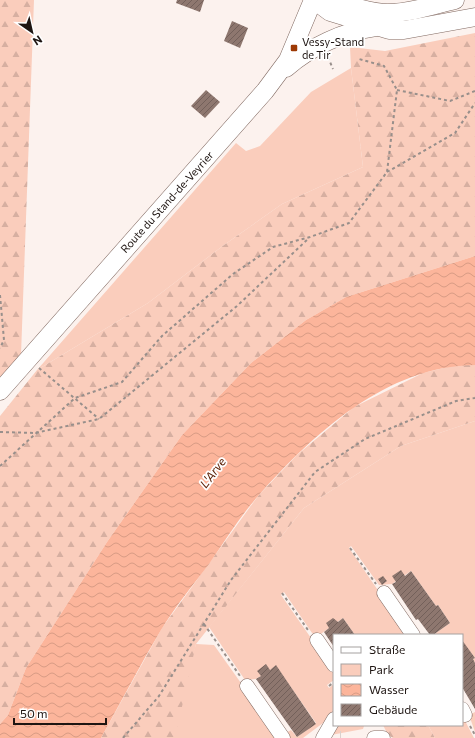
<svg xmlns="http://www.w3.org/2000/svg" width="475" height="738" viewBox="0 0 475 738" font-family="Commissioner,sans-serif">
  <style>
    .green { fill: #facdbc }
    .forest { fill: url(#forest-firs) }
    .water { fill: url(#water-waves) }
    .building { fill: url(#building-hatch) }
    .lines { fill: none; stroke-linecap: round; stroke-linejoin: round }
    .minor-tunnel { stroke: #dbd1cd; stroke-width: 14; stroke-dasharray: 14 7; stroke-linecap: butt }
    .minor-casing { stroke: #806961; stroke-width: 15 }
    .major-casing { stroke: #806961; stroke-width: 19 }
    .path { stroke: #988f8b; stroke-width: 2; stroke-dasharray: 3 3; stroke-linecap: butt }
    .minor { stroke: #fff; stroke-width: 14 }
    .major { stroke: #fff; stroke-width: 18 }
    .poi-dot { fill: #9d3905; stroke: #fff; stroke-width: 1.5 }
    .labels { text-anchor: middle; stroke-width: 3.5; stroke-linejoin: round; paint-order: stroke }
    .poi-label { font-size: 11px; fill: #1e1512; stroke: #fff; text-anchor: start }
    .street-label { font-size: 11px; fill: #1e1512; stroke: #fff }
    .water-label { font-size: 12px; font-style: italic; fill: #591d02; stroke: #fff }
  </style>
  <defs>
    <pattern id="forest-firs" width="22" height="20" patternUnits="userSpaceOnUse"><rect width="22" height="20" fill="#facdbc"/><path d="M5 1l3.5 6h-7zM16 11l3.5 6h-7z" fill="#d6afa1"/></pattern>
    <pattern id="water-waves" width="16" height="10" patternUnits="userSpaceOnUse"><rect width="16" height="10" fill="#fcb59b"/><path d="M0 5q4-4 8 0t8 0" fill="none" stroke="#d89b84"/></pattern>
    <pattern id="building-hatch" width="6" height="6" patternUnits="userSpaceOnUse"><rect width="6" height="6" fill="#8e776f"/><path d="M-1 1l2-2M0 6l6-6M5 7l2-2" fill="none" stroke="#73605a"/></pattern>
  </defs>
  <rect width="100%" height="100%" fill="#fcf2ee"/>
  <g class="green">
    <polygon points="351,68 363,167 282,204 224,245 148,303 37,370 236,143 246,151 260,146 311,92"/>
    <polygon points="475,421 475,663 473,659 475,658 462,641 462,635 433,635 450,623 438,605 436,606 411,571 392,584 379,585 351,546 349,548 386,602 405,635 355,635 343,618 318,636 312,633 284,592 281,595 334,671 334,680 327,685 329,688 334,684 334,712 327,720 303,738 287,738 284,734 291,730 297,737 316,723 276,666 256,679 245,680 209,627 304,508 401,446"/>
    <polygon points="196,644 214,645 280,738 168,738"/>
    <polygon points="475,712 475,732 469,715"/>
    <polygon points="462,715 474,738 435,738 428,725 462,725"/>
    <polygon points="334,725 363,725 364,726 363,729 331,735"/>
  </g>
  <g class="forest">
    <polygon points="0,0 34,0 21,355 0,377"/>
    <polygon points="475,33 475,256 346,297 306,320 251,363 182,435 107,542 26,668 8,715 0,724 0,416 37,370 148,303 224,245 282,204 363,167 351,68 350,47 385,51"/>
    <polygon points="456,365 475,365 475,421 401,446 304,508 196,644 175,738 101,738 162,628 258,496 297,455 354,407 423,373"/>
    <polygon points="383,725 428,725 435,738 393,738 388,735"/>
  </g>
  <path class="water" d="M475 256V365C387 366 314 433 259 495 240 516 225 541 209 564 193 585 175 607 161 630 140 665 121 702 101 738H0V724L8 715 26 668 107 542 182 435 251 363 306 320 346 297Z"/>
  <g class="building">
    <polygon points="177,0 204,0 200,12 176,3"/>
    <polygon points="232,21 248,28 240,48 224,41"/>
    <polygon points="206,90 220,102 205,118 191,106"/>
    <polygon points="401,570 405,576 411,571 436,606 438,605 450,623 433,635 430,635 418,619 416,620 392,584 396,582 392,576"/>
    <polygon points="383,576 387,581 382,585 378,579"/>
    <polygon points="333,618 338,622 343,618 355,635 334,635 334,647 324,632 329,628 326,623"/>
    <polygon points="462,640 475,658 473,659 475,663 475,709 462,687"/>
    <polygon points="266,664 270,670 276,665 316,724 297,737 256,679 261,676 257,671"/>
  </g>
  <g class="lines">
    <polyline class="minor-tunnel" points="340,738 341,738"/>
    <defs>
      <g id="minor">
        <polyline points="384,593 413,635"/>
        <polyline points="317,640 334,665"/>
        <polyline points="247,686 283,738"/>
        <polyline points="462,709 465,715"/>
        <polyline points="323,738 334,719"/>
        <polyline points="374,738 383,738"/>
      </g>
      <g id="major">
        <polyline points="314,0 330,12 389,30 404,30 475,17"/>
        <path d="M334 0C350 6 371 13 388 13 411 13 434 5 455 0"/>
        <path d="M286 68C310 47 344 31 376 27"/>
        <polyline points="0,391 265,91 288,60 313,0"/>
      </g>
    </defs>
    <use href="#minor" class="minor-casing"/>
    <use href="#major" class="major-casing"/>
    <g class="path">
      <polyline points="328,57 333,69"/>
      <polyline points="397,90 450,101 475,91"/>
      <polyline points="387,172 455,133 475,103"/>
      <polyline points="0,295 4,340 0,348"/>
      <polyline points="39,368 99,419"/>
      <polyline points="0,432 35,433 99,419 237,306 309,238"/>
      <polyline points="0,466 75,398 122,382 162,336 233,274 273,247 310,237 349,223 387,172 397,90 384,66 359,59"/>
      <polyline points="350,548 376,584"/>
      <polyline points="282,593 308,630"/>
      <polyline points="204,624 240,676"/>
      <polyline points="329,686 334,682"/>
      <polyline points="470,726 475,735"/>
      <polyline points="123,738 159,696 231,580 315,472 365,439 456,401 475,398"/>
    </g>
    <use href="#minor" class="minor"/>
    <use href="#major" class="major"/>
  </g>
  <rect class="poi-dot" x="290" y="44" width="8" height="8" rx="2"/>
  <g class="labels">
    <g class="poi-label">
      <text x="302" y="46">Vessy-Stand<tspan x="302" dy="13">de Tir</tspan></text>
    </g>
    <g class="street-label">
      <text transform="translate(167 202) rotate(-48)" y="4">Route du Stand-de-Veyrier</text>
    </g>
    <g class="water-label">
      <text transform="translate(213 473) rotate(-53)" y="4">L'Arve</text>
    </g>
  </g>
  <rect x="333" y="634" width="130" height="92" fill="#ffffff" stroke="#a5a1a0"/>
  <rect x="341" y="647" width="20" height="6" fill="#ffffff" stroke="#a5a1a0"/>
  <text x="369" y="654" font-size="12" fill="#1e1512">Straße</text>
  <rect x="341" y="664" width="20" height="12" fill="#facdbc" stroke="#a5a1a0"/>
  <text x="369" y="674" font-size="12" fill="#1e1512">Park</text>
  <rect x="341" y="684" width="20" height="12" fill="url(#water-waves)" stroke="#a5a1a0"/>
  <text x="369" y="694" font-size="12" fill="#1e1512">Wasser</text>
  <rect x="341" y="704" width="20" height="12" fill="url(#building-hatch)" stroke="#a5a1a0"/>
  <text x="369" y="714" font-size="12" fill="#1e1512">Gebäude</text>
  <g transform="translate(32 32) rotate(146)" stroke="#ffffff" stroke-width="3" paint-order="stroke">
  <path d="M0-3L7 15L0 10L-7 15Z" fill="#1e1512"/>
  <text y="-6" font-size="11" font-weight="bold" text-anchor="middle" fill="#1e1512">N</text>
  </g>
  <path d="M14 718v6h92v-6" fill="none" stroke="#1e1512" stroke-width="2"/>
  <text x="20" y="718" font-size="12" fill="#1e1512" stroke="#ffffff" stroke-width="3" paint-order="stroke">50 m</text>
</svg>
